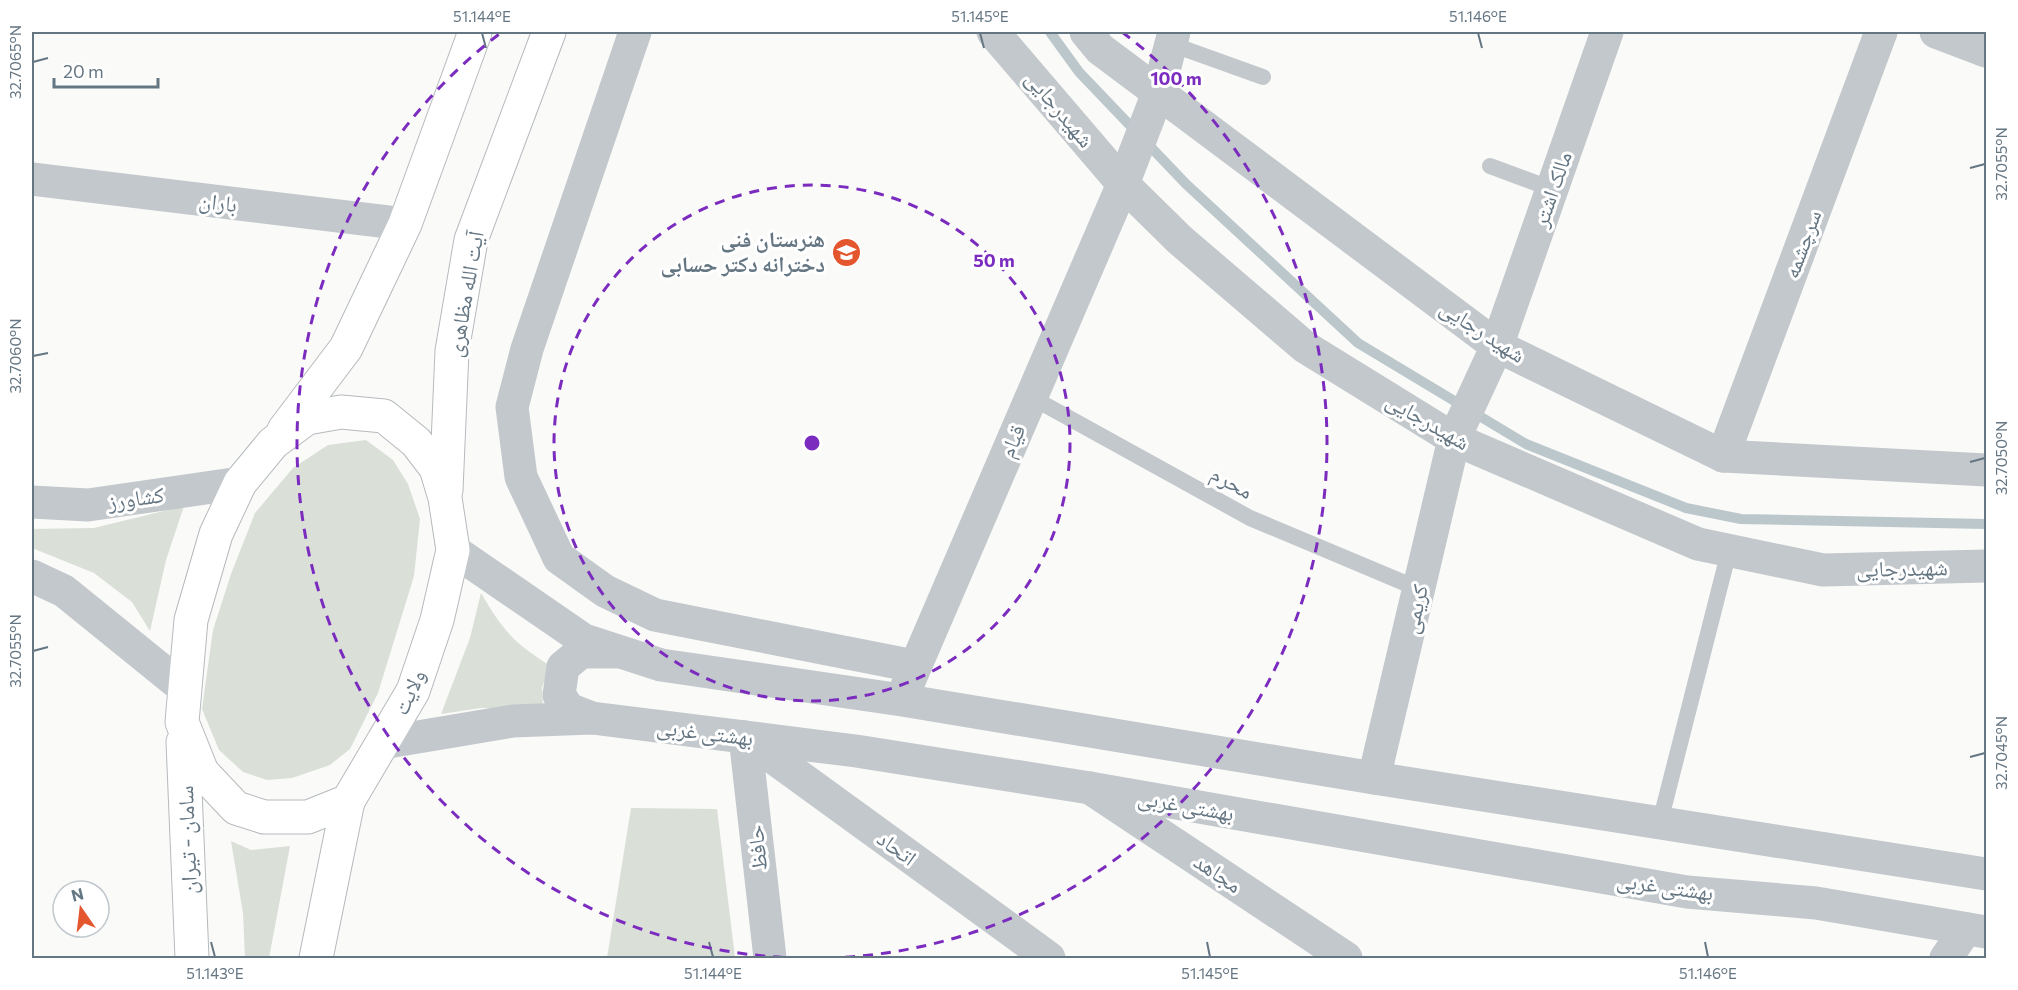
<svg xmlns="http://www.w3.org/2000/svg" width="2018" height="990" viewBox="0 0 2018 990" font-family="Commissioner,'Noto Naskh Arabic',sans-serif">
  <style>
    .green { fill: #dadfd7 }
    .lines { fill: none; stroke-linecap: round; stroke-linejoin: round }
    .stream { stroke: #bbc7cb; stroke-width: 10 }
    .primary-casing { stroke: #b5babe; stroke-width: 35 }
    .service { stroke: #c3c8cc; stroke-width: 16 }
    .minor { stroke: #c3c8cc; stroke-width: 33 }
    .tertiary { stroke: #c3c8cc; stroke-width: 33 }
    .primary { stroke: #fff; stroke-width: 33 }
    .ticks { fill: none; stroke: #657683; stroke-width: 2 }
    .ring { fill: none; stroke: #7b2cbf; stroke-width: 3; stroke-dasharray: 10 8 }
    .labels { text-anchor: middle; stroke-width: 6; stroke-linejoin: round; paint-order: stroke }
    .street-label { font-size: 22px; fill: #657683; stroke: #fff }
    .poi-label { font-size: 22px; font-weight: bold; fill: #657683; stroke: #fff; text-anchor: end }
    .centre { fill: #7b2cbf; stroke: #fff; stroke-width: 3 }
    .ring-label { font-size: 18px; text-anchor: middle; font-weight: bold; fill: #7b2cbf; stroke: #fff; stroke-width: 6; stroke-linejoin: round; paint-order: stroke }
    .neatline { fill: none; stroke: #657683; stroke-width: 2 }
    .ticks-label { font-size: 15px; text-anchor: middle; fill: #657683 }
  </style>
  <rect width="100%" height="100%" fill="#fafaf8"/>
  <g class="green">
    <polygon points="366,440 393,460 408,484 420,519 414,576 378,693 350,749 330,765 292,778 267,780 243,772 219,750 202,709 213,630 231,574 255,513 293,468 328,445"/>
    <polygon points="184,506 166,560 150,631 132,602 94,573 32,548 32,529 94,528"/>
    <path d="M481 593C502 629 514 644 551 666L542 687 543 708H481L441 714 470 638Z"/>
    <polygon points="631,808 717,809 735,958 607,958"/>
    <polygon points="231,841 251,850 290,846 269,958 245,958 243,913"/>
  </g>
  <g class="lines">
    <polyline class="stream" points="1050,32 1079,72 1186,184 1358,343 1526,444 1686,508 1741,519 1986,524"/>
    <defs>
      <g id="primary">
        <polygon points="341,412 384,416 416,442 436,468 445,498 453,550 437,620 413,691 348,801 308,817 264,817 236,808 202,772 182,722 191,620 216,534 240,483 273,443 307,418"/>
        <polyline points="284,430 346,348 405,224 475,32"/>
        <polyline points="446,490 452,351 471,240 549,32"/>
        <polyline points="183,742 192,958"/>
        <polyline points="316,958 348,801"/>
      </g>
    </defs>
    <use href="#primary" class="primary-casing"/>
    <g class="service">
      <polyline points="1171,44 1263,77"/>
      <polyline points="1490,166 1552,189"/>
      <polyline points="1031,397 1250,518 1419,589"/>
      <polyline points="1660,822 1729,551"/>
    </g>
    <g class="minor">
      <polyline points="635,32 527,349 512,407 521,477 559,558 605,591 655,615 914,666"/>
      <polyline points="1936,32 1986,51"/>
      <polyline points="1158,93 1174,32"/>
      <polyline points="32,179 405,224"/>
      <polyline points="1497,346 1607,32"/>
      <polyline points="1723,456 1881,32"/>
      <polyline points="907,686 1123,184"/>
      <polyline points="745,737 1049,958"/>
      <polyline points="745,737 770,958"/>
      <polyline points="1374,778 1454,439"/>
      <polyline points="1090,788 1346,958"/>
      <polyline points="1946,958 1966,929"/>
    </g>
    <g class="tertiary">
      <polyline points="993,32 1123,184 1180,240 1305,347 1454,439 1698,544 1823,570 1986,566"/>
      <polyline points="1086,32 1100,49 1497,346 1723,456 1986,470"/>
      <polyline points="1123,184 1158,93"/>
      <polyline points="1454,439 1497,346"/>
      <polyline points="32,502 88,505 240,483"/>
      <polyline points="453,550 584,640 661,665 902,700 1374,778 1986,874"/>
      <polyline points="32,576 64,591 185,689"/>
      <polyline points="592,718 569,709 559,695 563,667 581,652 615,652"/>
      <polyline points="382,743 513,721 592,718 856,751 1090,788 1687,892 1816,903 1986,932"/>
    </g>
    <use href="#primary" class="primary"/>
  </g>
  <path class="ticks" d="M482 33 486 48M980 33 984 48M1478 33 1482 48M33 62 48 58M1970 168 1985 164M33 356 48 353M1970 462 1985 458M33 651 48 647M1970 757 1985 753M211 942 215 957M709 942 713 957M1207 942 1210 957M1705 942 1708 957"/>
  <g class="ring">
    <circle cx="812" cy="443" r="258"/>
    <path d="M1122 32A515 515 0 1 1 502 32"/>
  </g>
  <defs>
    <symbol id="school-disc" viewBox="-11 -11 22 22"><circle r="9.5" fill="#e4572e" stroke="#fff"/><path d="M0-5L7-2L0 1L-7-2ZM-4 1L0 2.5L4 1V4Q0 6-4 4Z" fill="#fff"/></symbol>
  </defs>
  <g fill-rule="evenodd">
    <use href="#school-disc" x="830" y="236" width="33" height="33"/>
  </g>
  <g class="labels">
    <g class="street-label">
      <text transform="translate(1060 109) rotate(50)" y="8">شهیدرجایی</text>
      <text transform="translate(1552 189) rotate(-71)" y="8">مالک اشتر</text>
      <text transform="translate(218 202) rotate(7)" y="8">باران</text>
      <text transform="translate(1802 244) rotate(-70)" y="8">سرچشمه</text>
      <text transform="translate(465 294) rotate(-80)" y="8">آیت الله مظاهری</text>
      <text transform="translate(1483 331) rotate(33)" y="8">شهید رجایی</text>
      <text transform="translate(1428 421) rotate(30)" y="8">شهیدرجایی</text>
      <text transform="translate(1012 441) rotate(-67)" y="8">قیام</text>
      <text transform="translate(1232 482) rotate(29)" y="8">محرم</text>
      <text transform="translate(136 498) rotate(-8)" y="8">کشاورز</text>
      <text transform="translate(1902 568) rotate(-1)" y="8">شهیدرجایی</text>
      <text transform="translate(1415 609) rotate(-77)" y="8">کریمی</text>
      <text transform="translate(409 692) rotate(-65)" y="8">ولایت</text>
      <text transform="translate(705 732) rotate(7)" y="8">بهشتی غربی</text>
      <text transform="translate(1186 805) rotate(10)" y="8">بهشتی غربی</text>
      <text transform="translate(187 840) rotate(-92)" y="8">سامان - تیران</text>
      <text transform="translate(757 848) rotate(-96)" y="8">حافظ</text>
      <text transform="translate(897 848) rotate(36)" y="8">اتحاد</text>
      <text transform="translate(1218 873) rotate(34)" y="8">مجاهد</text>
      <text transform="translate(1665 886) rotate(8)" y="8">بهشتی غربی</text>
    </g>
    <g class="poi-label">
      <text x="825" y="247">هنرستان فنی<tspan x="825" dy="25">دخترانه دکتر حسابی</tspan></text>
    </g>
  </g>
  <circle cx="812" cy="443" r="9" class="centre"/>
  <g class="ring-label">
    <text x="1176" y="85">100 m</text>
    <text x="994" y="267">50 m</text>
  </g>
  <rect width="2018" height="990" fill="none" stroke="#ffffff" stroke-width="66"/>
  <g transform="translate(81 909) rotate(346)"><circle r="28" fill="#ffffff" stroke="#c1c8cd" stroke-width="1.5"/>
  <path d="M0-4.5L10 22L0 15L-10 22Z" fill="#e4572e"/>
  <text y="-9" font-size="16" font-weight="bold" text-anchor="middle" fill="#657683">N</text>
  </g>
  <path d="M54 78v9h104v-9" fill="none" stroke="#657683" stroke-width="3"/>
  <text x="63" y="78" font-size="18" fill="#657683" stroke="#ffffff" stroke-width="4.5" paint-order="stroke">20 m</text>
  <rect x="33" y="33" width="1952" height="924" class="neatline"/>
  <g class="ticks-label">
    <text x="482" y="22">51.144°E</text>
    <text x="980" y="22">51.145°E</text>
    <text x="1478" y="22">51.146°E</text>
    <text transform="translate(16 62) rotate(-90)" y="5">32.7065°N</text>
    <text transform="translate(2002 164) rotate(-90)" y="5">32.7055°N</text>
    <text transform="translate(16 356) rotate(-90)" y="5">32.7060°N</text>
    <text transform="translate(2002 458) rotate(-90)" y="5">32.7050°N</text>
    <text transform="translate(16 651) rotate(-90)" y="5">32.7055°N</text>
    <text transform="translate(2002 753) rotate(-90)" y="5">32.7045°N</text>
    <text x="215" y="979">51.143°E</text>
    <text x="713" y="979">51.144°E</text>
    <text x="1210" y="979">51.145°E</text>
    <text x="1708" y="979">51.146°E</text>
  </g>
</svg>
